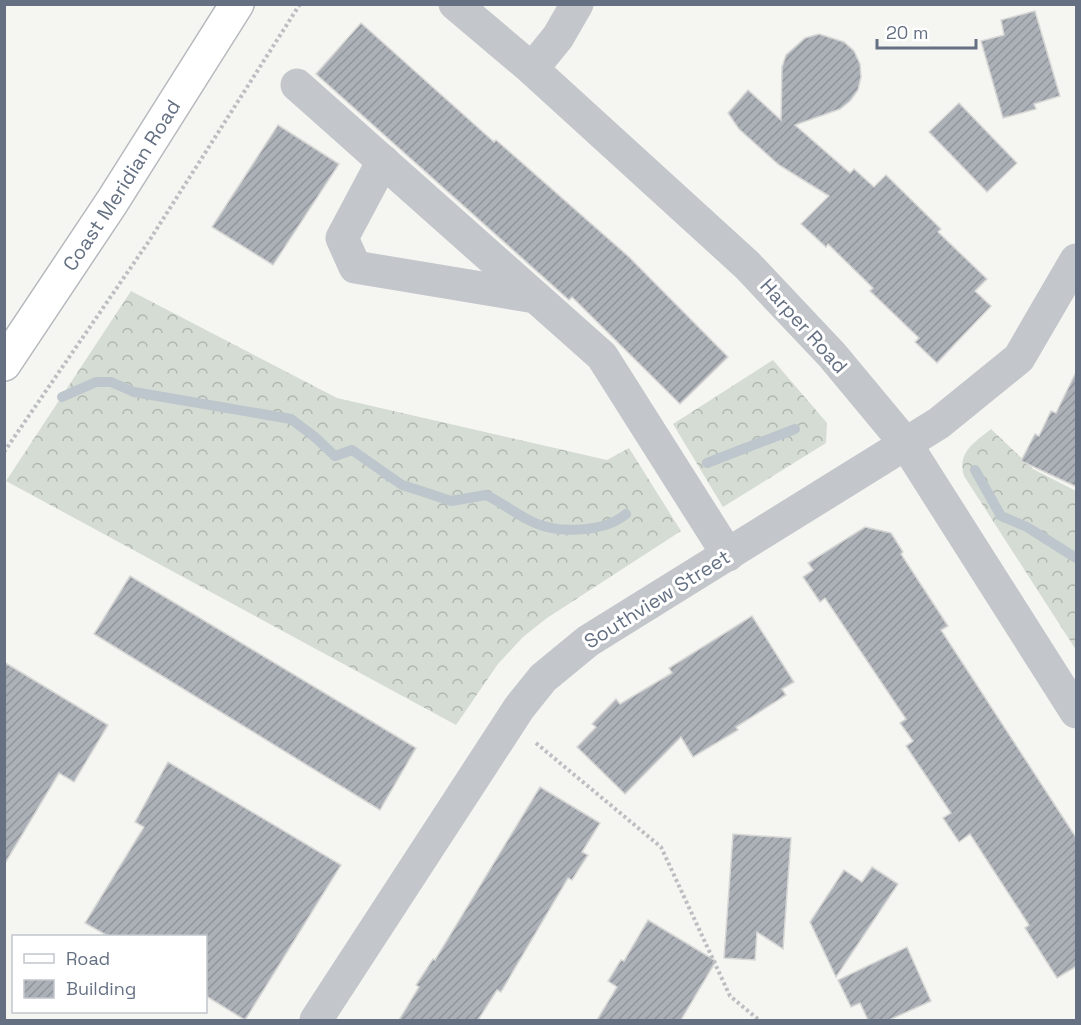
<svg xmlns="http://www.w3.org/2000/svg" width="1081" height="1025" viewBox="0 0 1081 1025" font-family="'Space Grotesk',sans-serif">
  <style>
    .forest { fill: url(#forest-crowns) }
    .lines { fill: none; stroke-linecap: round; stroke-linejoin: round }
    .stream { stroke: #bcc6cc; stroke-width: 10 }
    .building { fill: url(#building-hatch); stroke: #d7d7d5; stroke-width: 1.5 }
    .major-casing { stroke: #b6b9be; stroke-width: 36 }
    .path { stroke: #bdbec1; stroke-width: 4; stroke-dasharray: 3 3; stroke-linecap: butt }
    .minor { stroke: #c3c6ca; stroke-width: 33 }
    .major { stroke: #fff; stroke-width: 33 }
    .labels { text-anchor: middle; stroke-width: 6; stroke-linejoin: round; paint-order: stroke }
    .street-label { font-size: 20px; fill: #657183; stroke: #fff }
  </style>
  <defs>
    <pattern id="forest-crowns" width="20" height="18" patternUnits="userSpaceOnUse" patternTransform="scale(1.5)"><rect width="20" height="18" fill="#d5dcd3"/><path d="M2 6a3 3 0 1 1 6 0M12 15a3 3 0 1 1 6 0" fill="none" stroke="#b0b7b1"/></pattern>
    <pattern id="building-hatch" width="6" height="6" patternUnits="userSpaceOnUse" patternTransform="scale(1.5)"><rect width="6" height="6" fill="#acb1b8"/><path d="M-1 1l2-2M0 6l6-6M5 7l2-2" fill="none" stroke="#90949b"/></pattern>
  </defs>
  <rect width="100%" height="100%" fill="#f5f6f2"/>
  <g class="forest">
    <polygon points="131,291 337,398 607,460 629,448 681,531 547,618 523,637 498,664 456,725 6,481"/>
    <polygon points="773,360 827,423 826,443 723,507 673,424"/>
    <path d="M991 429 1033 469 1076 491V650L964 476C957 452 974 443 991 429Z"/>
  </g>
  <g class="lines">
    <g class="stream">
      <path d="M62 397 96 382H111L134 392 291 419 315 437 335 456 352 450 402 485 421 491 451 501 486 495C503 503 518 516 535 523 560 534 605 532 626 514"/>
      <polyline points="707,463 795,429"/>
      <polyline points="975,470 1001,516 1027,527 1076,558"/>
    </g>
  </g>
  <g class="building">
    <polygon points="1035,11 1060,96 1034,104 1036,109 1003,118 981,41 1004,35 1001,20"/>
    <polygon points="361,23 494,142 496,140 629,257 728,357 680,404 572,297 569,300 316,74"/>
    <polygon points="819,34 844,42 854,51 860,64 861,77 858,90 850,101 840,109 795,125 850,173 854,169 874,187 886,175 941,229 938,232 987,279 975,291 991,306 937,363 915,342 919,338 870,291 873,288 828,244 826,247 801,224 829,196 779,165 739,129 728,113 748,90 781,120 782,67 786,55 805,38"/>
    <polygon points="959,103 1017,163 987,192 929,132"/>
    <polygon points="278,125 339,164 273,265 212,227"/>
    <polygon points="1077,370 1077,487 1021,461 1035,434 1039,436 1051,411 1056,413"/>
    <polygon points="865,527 891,533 903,552 901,554 948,626 941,630 1077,839 1077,966 1057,978 1025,928 1029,925 970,834 959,842 943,818 951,813 906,746 913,741 900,723 906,719 825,598 820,602 803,577 813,570 808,563"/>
    <polygon points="130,576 416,748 380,810 94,634"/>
    <polygon points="752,616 794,682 782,689 786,695 736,727 738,730 693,757 681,737 625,794 577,747 596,727 592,724 616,699 620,704 672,673 669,668"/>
    <polygon points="4,662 108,725 74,782 59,773 4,865"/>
    <polygon points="168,762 341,865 245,1020 206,996 206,936 108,936 85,923 144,827 135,822"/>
    <polygon points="540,787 600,823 582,852 588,855 572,880 568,878 501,992 497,990 478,1020 399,1020 419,987 416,985 433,959 435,960"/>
    <polygon points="733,834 791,838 783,949 757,932 755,960 724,958"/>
    <polygon points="872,867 898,884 836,977 810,922 844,870 862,882"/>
    <polygon points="648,920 716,961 681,1020 597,1020 617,987 608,981 621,960 624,961"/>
    <polygon points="907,947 931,1001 889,1020 868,1020 860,1003 851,1007 838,980"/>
  </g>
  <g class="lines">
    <defs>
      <g id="major">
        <path id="s1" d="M4 364 112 202 237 4"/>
      </g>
    </defs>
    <use href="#major" class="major-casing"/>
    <g class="path">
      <polyline points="4,452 149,241 300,4"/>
      <polyline points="536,743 661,847 730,996 759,1020"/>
    </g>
    <g class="minor">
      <polyline points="455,4 532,69 747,265 832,355 906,444 1076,712"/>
      <polyline points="532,69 558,37 577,4"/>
      <polyline points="297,85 602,356 728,555"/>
      <polyline points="383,161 342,238 355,267 535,297"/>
      <polyline points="316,1020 519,708 543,678 588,641 939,423 1019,358 1076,260"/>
    </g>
    <use href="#major" class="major"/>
  </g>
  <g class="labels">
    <g class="street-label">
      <text dy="7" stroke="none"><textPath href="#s1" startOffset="214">Coast Meridian Road</textPath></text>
      <text transform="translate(804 326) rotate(48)" y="7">Harper Road</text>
      <text transform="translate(657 599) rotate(-32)" y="7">Southview Street</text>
    </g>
  </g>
  <rect width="1081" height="1025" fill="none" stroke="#657183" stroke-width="12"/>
  <rect x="12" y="935" width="195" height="78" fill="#ffffff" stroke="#c1c6cd" stroke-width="1.5"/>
  <rect x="24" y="954" width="30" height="9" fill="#ffffff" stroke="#c1c6cd" stroke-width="1.5"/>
  <text x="66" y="965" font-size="18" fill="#657183">Road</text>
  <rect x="24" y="980" width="30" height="18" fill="url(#building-hatch)" stroke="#c1c6cd" stroke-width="1.5"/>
  <text x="66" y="995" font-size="18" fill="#657183">Building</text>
  <path d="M877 39v9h99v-9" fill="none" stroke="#657183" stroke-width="3"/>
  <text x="886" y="39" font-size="18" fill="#657183" stroke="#ffffff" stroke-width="4.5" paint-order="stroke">20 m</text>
</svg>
